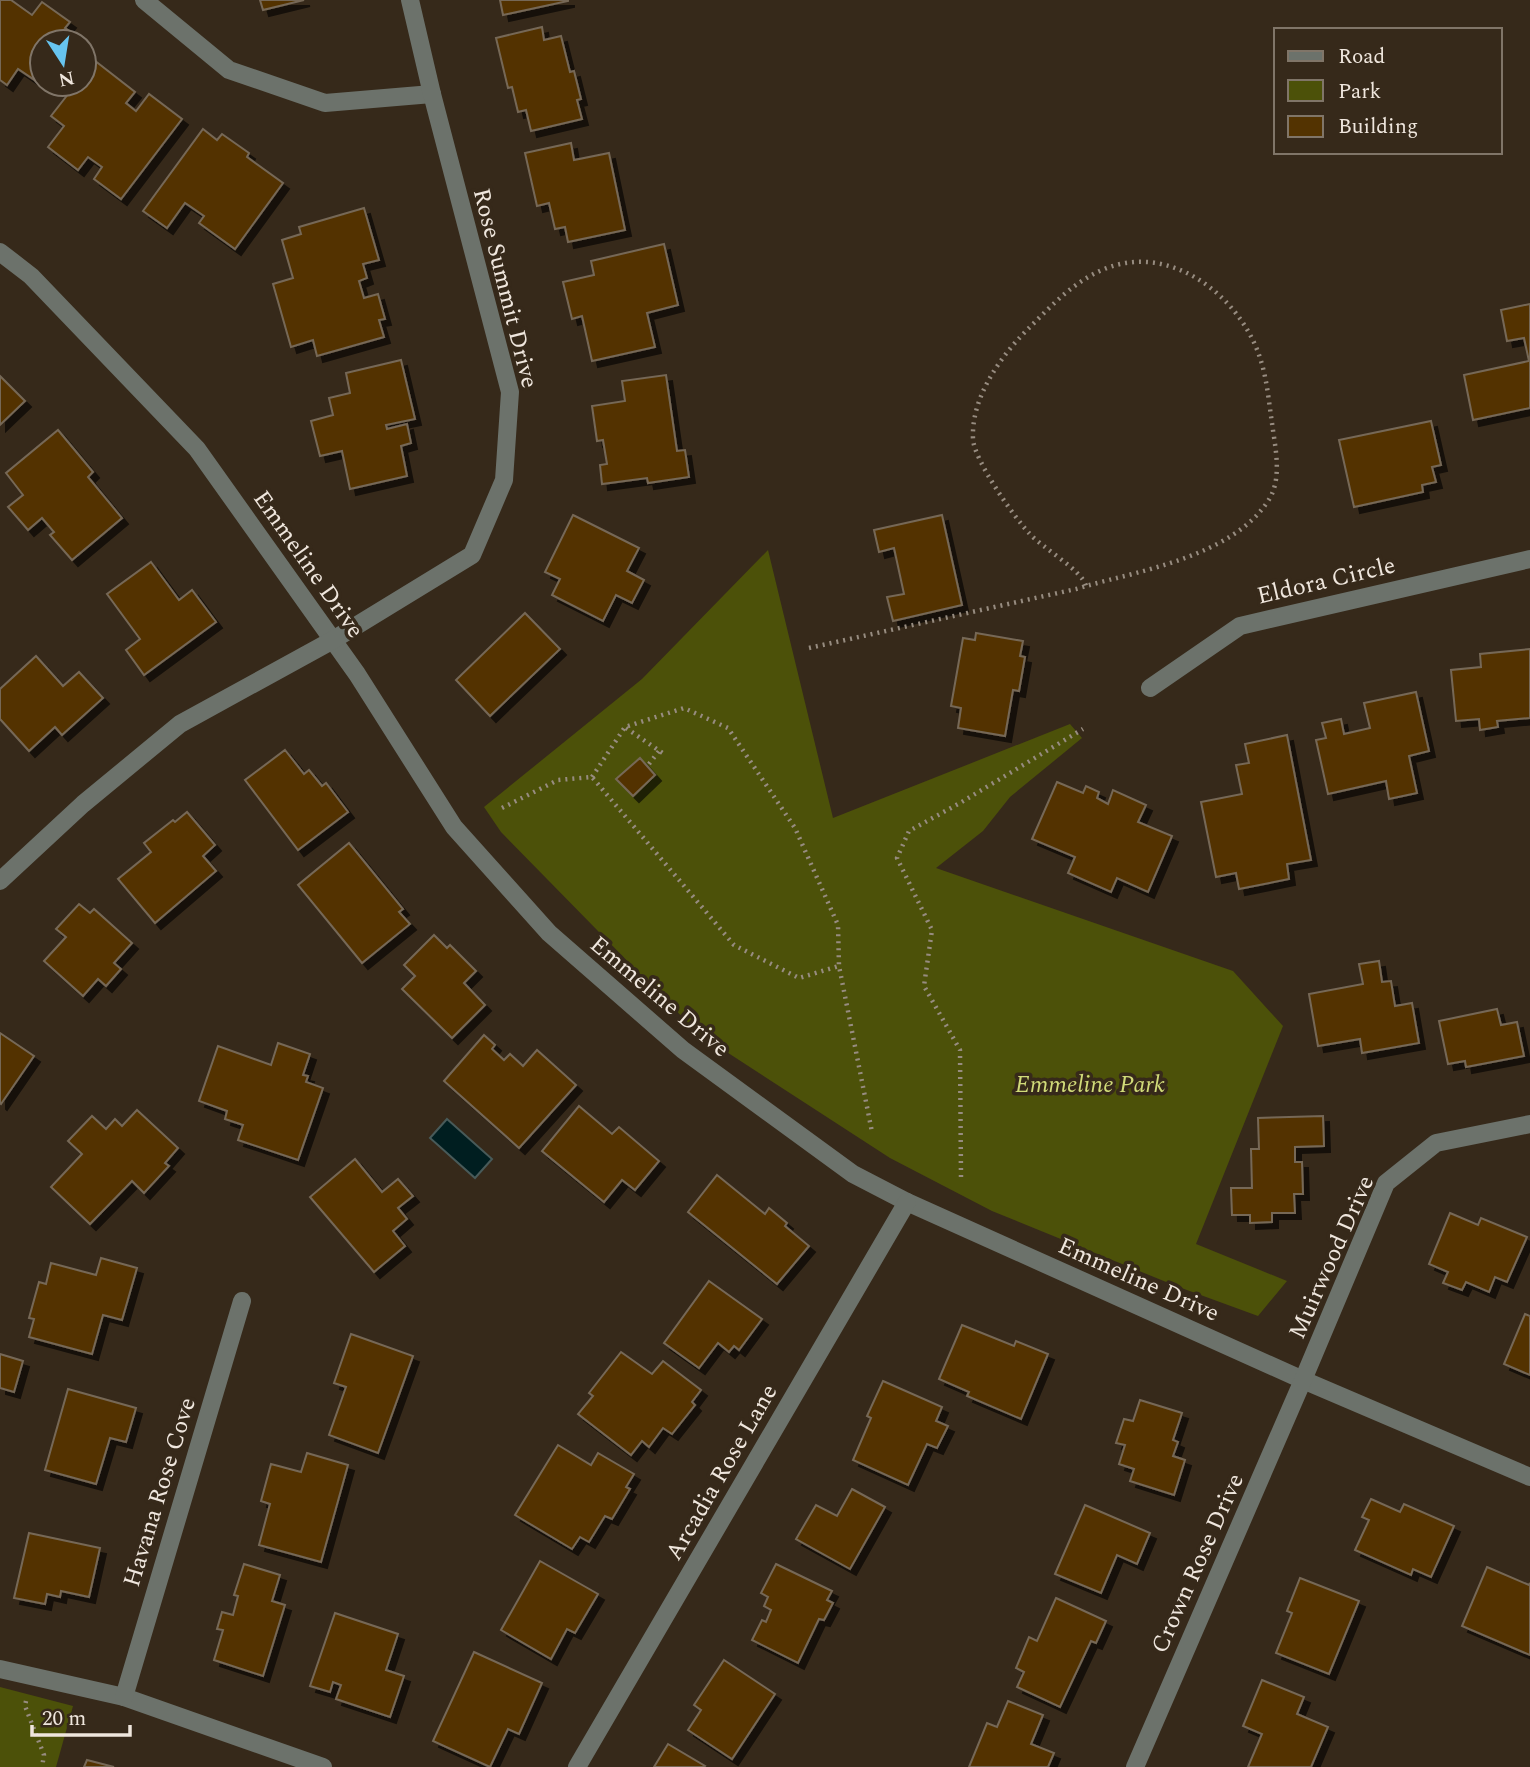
<svg xmlns="http://www.w3.org/2000/svg" width="1530" height="1767" viewBox="0 0 1530 1767" font-family="Spectral,serif">
  <style>
    .green { fill: #4c5109 }
    .water { fill: #001e20; stroke: #485a59; stroke-width: 2 }
    .building { fill: #533301; stroke: #766857; stroke-width: 2; filter: url(#shadow) }
    .lines { fill: none; stroke-linecap: round; stroke-linejoin: round }
    .path { stroke: #978c80; stroke-width: 4.5; stroke-dasharray: 2 5; stroke-linecap: butt }
    .minor { stroke: #6c726b; stroke-width: 18 }
    .labels { text-anchor: middle; stroke-width: 7; stroke-linejoin: round; paint-order: stroke }
    .street-label { font-size: 24px; fill: #efe6dd; stroke: #36291a }
    .park-label { font-size: 24px; font-style: italic; fill: #d1db79; stroke: #36291a }
  </style>
  <defs>
    <filter id="shadow"><feDropShadow dx="6" dy="6" stdDeviation="0" flood-color="#0009"/></filter>
  </defs>
  <rect width="100%" height="100%" fill="#36291a"/>
  <g class="green">
    <polygon points="768,550 833,818 1070,724 1082,738 1010,797 983,831 936,868 1233,971 1283,1026 1196,1244 1287,1281 1258,1316 1176,1286 992,1211 890,1158 699,1034 501,832 484,807 642,679"/>
    <polygon points="0,1687 73,1706 56,1767 0,1767"/>
  </g>
  <polygon class="water" points="447,1119 492,1159 475,1178 430,1138"/>
  <g class="building">
    <polygon points="0,0 11,0 32,15 42,2 70,22 65,28 79,38 77,42 42,42 42,84 47,84 45,87 18,69 7,85 0,80"/>
    <polygon points="260,0 304,0 263,10"/>
    <polygon points="500,0 568,0 568,1 503,15"/>
    <polygon points="542,27 544,40 561,36 570,72 574,71 581,99 577,100 582,119 531,131 526,110 518,112 512,87 508,88 496,38"/>
    <polygon points="94,60 135,92 126,103 136,111 149,94 182,119 121,199 94,179 102,167 88,157 78,170 48,147 64,126 51,116 76,84 84,84 84,73"/>
    <polygon points="203,129 217,140 222,134 249,153 247,157 283,183 235,249 199,223 204,216 185,203 167,228 143,211"/>
    <polygon points="571,143 574,160 609,153 625,230 568,242 565,227 555,229 549,203 537,206 525,153"/>
    <polygon points="364,208 379,260 363,264 367,278 359,281 364,298 378,294 385,319 379,320 384,337 317,356 313,340 291,347 273,284 293,278 282,240 301,234 299,227"/>
    <polygon points="664,244 678,305 647,313 655,347 592,361 582,316 572,319 563,282 594,275 591,261"/>
    <polygon points="1530,304 1530,408 1473,420 1464,375 1529,361 1524,338 1507,341 1501,310"/>
    <polygon points="401,360 415,419 386,425 387,429 407,424 411,443 401,446 407,476 350,489 342,451 320,456 311,421 333,415 329,398 350,393 346,373"/>
    <polygon points="666,375 677,451 685,450 689,477 648,483 647,478 602,484 600,465 607,464 603,440 597,441 592,406 625,401 622,381"/>
    <polygon points="0,376 25,401 0,425"/>
    <polygon points="1431,421 1441,465 1432,467 1436,482 1422,485 1423,492 1354,507 1339,440"/>
    <polygon points="58,430 93,472 88,477 122,518 72,560 50,535 54,532 42,518 28,530 8,507 23,495 6,473"/>
    <polygon points="573,515 639,548 627,571 644,580 632,603 616,595 603,621 552,595 560,579 545,572"/>
    <polygon points="942,515 962,605 893,621 887,597 904,594 894,548 879,552 874,530"/>
    <polygon points="151,562 179,600 192,590 216,622 144,675 126,650 140,639 107,594"/>
    <polygon points="525,613 560,649 490,716 456,680"/>
    <polygon points="976,633 1023,641 1020,656 1025,657 1019,691 1013,690 1005,736 958,728 961,708 951,706 963,638 975,640"/>
    <polygon points="1530,649 1530,718 1497,721 1498,727 1480,730 1479,719 1456,721 1451,670 1481,667 1480,654"/>
    <polygon points="36,656 63,686 79,672 103,698 62,735 55,727 29,751 0,719 0,689"/>
    <polygon points="1416,692 1429,751 1409,756 1417,793 1389,799 1386,781 1328,794 1316,740 1326,738 1322,723 1341,719 1344,734 1370,728 1364,703"/>
    <polygon points="1287,735 1311,860 1287,864 1289,879 1239,889 1236,873 1216,877 1201,802 1242,794 1236,765 1249,763 1245,744"/>
    <polygon points="285,750 304,774 309,770 322,786 326,783 348,812 298,850 245,780"/>
    <polygon points="640,758 655,775 633,796 616,779"/>
    <polygon points="1057,782 1083,793 1086,786 1099,792 1097,798 1108,804 1113,790 1146,805 1138,822 1172,836 1148,892 1117,878 1111,892 1068,873 1075,857 1032,839"/>
    <polygon points="187,812 215,845 203,856 216,871 155,923 118,879 151,852 144,843 173,820 175,822"/>
    <polygon points="349,843 403,909 399,912 410,924 362,963 298,885"/>
    <polygon points="79,904 90,913 94,909 132,943 114,963 121,969 106,986 98,979 83,996 44,961 66,937 56,929"/>
    <polygon points="434,935 447,948 450,945 476,971 464,983 485,1005 452,1038 402,989 415,976 404,965"/>
    <polygon points="1379,961 1382,982 1391,981 1395,1006 1412,1003 1419,1043 1362,1053 1360,1039 1318,1046 1309,994 1363,984 1359,964"/>
    <polygon points="1497,1009 1501,1025 1517,1022 1524,1056 1466,1067 1465,1061 1448,1064 1439,1021"/>
    <polygon points="0,1033 34,1056 1,1104 0,1103"/>
    <polygon points="484,1035 495,1045 492,1049 504,1060 510,1054 523,1066 537,1050 576,1085 519,1148 444,1081"/>
    <polygon points="278,1043 310,1054 303,1075 308,1076 306,1082 323,1088 298,1160 238,1140 243,1125 225,1119 227,1111 199,1101 218,1046 271,1065"/>
    <polygon points="579,1106 612,1134 619,1127 659,1161 635,1190 622,1180 604,1202 542,1151"/>
    <polygon points="137,1110 178,1148 165,1163 169,1166 144,1193 132,1181 90,1224 51,1187 82,1154 68,1141 92,1116 106,1129 115,1119 122,1126"/>
    <polygon points="1323,1116 1324,1146 1295,1147 1295,1162 1302,1162 1303,1194 1294,1194 1295,1213 1272,1213 1272,1222 1250,1223 1250,1215 1232,1215 1231,1188 1252,1188 1251,1149 1259,1149 1258,1118"/>
    <polygon points="355,1159 382,1192 398,1179 413,1196 398,1208 407,1219 393,1231 405,1246 374,1272 310,1197"/>
    <polygon points="717,1175 765,1214 769,1208 787,1223 785,1226 809,1246 777,1284 688,1212"/>
    <polygon points="1450,1213 1478,1225 1481,1218 1527,1237 1507,1282 1495,1277 1489,1292 1466,1282 1462,1290 1443,1283 1448,1272 1429,1264"/>
    <polygon points="101,1258 137,1268 122,1320 103,1315 92,1354 29,1337 34,1319 29,1318 39,1282 46,1284 51,1263 96,1275"/>
    <polygon points="709,1281 762,1319 739,1350 734,1346 729,1352 718,1343 699,1368 664,1343"/>
    <polygon points="1525,1314 1530,1316 1530,1375 1504,1364"/>
    <polygon points="962,1325 1014,1346 1016,1341 1048,1354 1021,1419 967,1396 969,1392 939,1379"/>
    <polygon points="351,1334 413,1356 378,1453 329,1435 346,1387 334,1383"/>
    <polygon points="621,1352 652,1374 663,1361 701,1390 692,1402 695,1405 672,1434 663,1428 649,1447 642,1441 631,1455 578,1414 593,1396 589,1393"/>
    <polygon points="0,1354 23,1361 14,1392 0,1388"/>
    <polygon points="883,1381 942,1407 936,1421 948,1426 937,1448 927,1444 908,1485 853,1460 871,1418 867,1416"/>
    <polygon points="68,1389 136,1408 126,1442 110,1438 96,1484 45,1470"/>
    <polygon points="1140,1400 1182,1413 1173,1440 1178,1442 1173,1456 1185,1460 1174,1495 1130,1481 1134,1469 1119,1464 1125,1445 1116,1443 1124,1419 1133,1421"/>
    <polygon points="558,1445 591,1465 598,1453 634,1474 626,1487 630,1489 612,1519 605,1516 589,1542 580,1537 572,1549 515,1515"/>
    <polygon points="307,1453 348,1465 321,1562 259,1545 270,1504 261,1501 271,1464 301,1472"/>
    <polygon points="852,1489 885,1507 850,1569 796,1539 816,1505 837,1516"/>
    <polygon points="1371,1499 1400,1512 1404,1504 1454,1526 1431,1577 1413,1569 1411,1575 1355,1550 1369,1520 1362,1517"/>
    <polygon points="1085,1505 1150,1533 1137,1564 1117,1555 1101,1593 1055,1574"/>
    <polygon points="29,1533 100,1548 89,1597 61,1591 60,1597 47,1594 45,1604 14,1598"/>
    <polygon points="540,1561 598,1594 575,1633 567,1629 551,1659 501,1630"/>
    <polygon points="244,1564 280,1575 272,1601 285,1605 263,1676 214,1660 223,1630 217,1629 222,1612 233,1615 238,1596 234,1595"/>
    <polygon points="776,1564 832,1591 827,1600 833,1603 824,1620 819,1619 798,1663 752,1640 762,1620 766,1622 771,1610 764,1606 768,1597 761,1593"/>
    <polygon points="1487,1567 1529,1585 1530,1583 1530,1655 1462,1626"/>
    <polygon points="1300,1578 1359,1601 1329,1674 1276,1653 1292,1613 1287,1611"/>
    <polygon points="1056,1598 1106,1621 1096,1643 1091,1641 1060,1707 1017,1687 1024,1672 1016,1668 1029,1637 1037,1641"/>
    <polygon points="335,1613 398,1634 386,1670 404,1676 390,1717 336,1699 341,1685 333,1682 330,1692 310,1686"/>
    <polygon points="474,1652 542,1683 519,1734 508,1729 490,1767 433,1741"/>
    <polygon points="724,1660 775,1694 732,1759 688,1730 701,1710 694,1705"/>
    <polygon points="1262,1680 1304,1697 1297,1714 1328,1727 1311,1767 1248,1767 1262,1734 1243,1726"/>
    <polygon points="1008,1701 1043,1715 1031,1744 1054,1753 1048,1767 969,1767 987,1723 997,1727"/>
    <polygon points="668,1744 705,1766 704,1767 654,1767"/>
    <polygon points="87,1760 114,1767 84,1767"/>
  </g>
  <g class="lines">
    <g class="path">
      <path d="M809 648 1076 589 1086 586C1144 570 1233 555 1268 501 1283 479 1275 447 1272 423 1269 403 1267 380 1261 361 1242 297 1170 240 1102 270 1074 282 1053 304 1032 325 1002 354 971 396 973 439 974 460 1014 517 1029 533 1042 548 1082 570 1086 586"/>
      <polyline points="626,728 664,754"/>
      <polyline points="649,764 659,751"/>
      <polyline points="592,777 625,727 684,708 728,728 795,828 838,925 839,966 872,1132"/>
      <polyline points="502,808 558,780 592,777 734,945 799,978 839,966"/>
      <polyline points="961,1177 960,1050 924,986 932,930 897,858 909,831 960,803 1083,729"/>
      <polyline points="26,1701 25,1706 44,1755 42,1767"/>
    </g>
    <g class="minor">
      <polyline points="144,0 229,70 325,103 432,94"/>
      <polyline points="0,252 31,276 197,449 357,674 454,827 549,933 683,1050 853,1174 907,1202 1303,1380 1530,1477"/>
      <polyline points="1150,688 1240,626 1530,559"/>
      <polyline points="0,881 83,804 180,724 333,640 472,555 504,480 510,392 432,94 410,0"/>
      <polyline points="0,1669 124,1697 323,1767"/>
      <polyline points="124,1697 242,1301"/>
      <polyline points="577,1767 907,1202"/>
      <polyline points="1135,1767 1303,1380 1386,1183 1436,1143 1530,1124"/>
    </g>
  </g>
  <g class="labels">
    <g class="street-label">
      <text transform="translate(506 288) rotate(76)" y="8">Rose Summit Drive</text>
      <text transform="translate(309 564) rotate(55)" y="8">Emmeline Drive</text>
      <text transform="translate(1326 580) rotate(-13)" y="8">Eldora Circle</text>
      <text transform="translate(660 996) rotate(40)" y="8">Emmeline Drive</text>
      <text transform="translate(1331 1257) rotate(-66)" y="8">Muirwood Drive</text>
      <text transform="translate(1139 1279) rotate(24)" y="8">Emmeline Drive</text>
      <text transform="translate(721 1472) rotate(-60)" y="8">Arcadia Rose Lane</text>
      <text transform="translate(159 1492) rotate(-73)" y="8">Havana Rose Cove</text>
      <text transform="translate(1197 1563) rotate(-66)" y="8">Crown Rose Drive</text>
    </g>
    <g class="park-label">
      <text x="1090" y="1092">Emmeline Park</text>
    </g>
  </g>
  <rect x="1274" y="28" width="228" height="126" fill="#36291a" stroke="#807568" stroke-width="2"/>
  <rect x="1288" y="51" width="35" height="10" fill="#6c726b" stroke="#807568" stroke-width="2"/>
  <text x="1338" y="63" font-size="21" fill="#efe6dd">Road</text>
  <rect x="1288" y="80" width="35" height="21" fill="#4c5109" stroke="#807568" stroke-width="2"/>
  <text x="1338" y="98" font-size="21" fill="#efe6dd">Park</text>
  <rect x="1288" y="116" width="35" height="21" fill="#533301" stroke="#807568" stroke-width="2"/>
  <text x="1338" y="133" font-size="21" fill="#efe6dd">Building</text>
  <g transform="translate(63 63) rotate(168)"><circle r="33" fill="#36291a" stroke="#807568" stroke-width="2"/>
  <path d="M0-5L12 26L0 18L-12 26Z" fill="#67c4ef"/>
  <text y="-10" font-size="19" font-weight="bold" text-anchor="middle" fill="#efe6dd">N</text>
  </g>
  <path d="M32 1725v10h98v-10" fill="none" stroke="#efe6dd" stroke-width="3.5"/>
  <text x="42" y="1725" font-size="21" fill="#efe6dd" stroke="#36291a" stroke-width="5" paint-order="stroke">20 m</text>
</svg>
